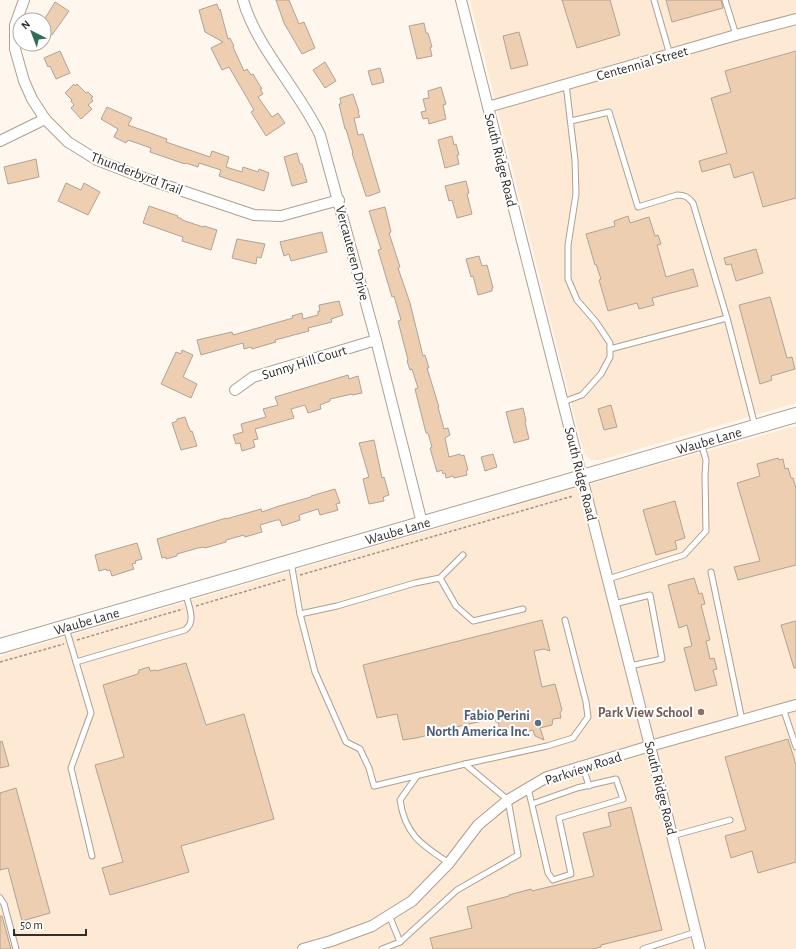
<svg xmlns="http://www.w3.org/2000/svg" width="796" height="949" viewBox="0 0 796 949" font-family="'Alegreya Sans',sans-serif">
  <style>
    .built { fill: #fde9d4 }
    .building { fill: #edceb1; stroke: #b0a295 }
    .lines { fill: none; stroke-linecap: round; stroke-linejoin: round }
    .service-casing { stroke: #ada092; stroke-width: 7 }
    .minor-casing { stroke: #ada092; stroke-width: 12 }
    .secondary-casing { stroke: #ada092; stroke-width: 16 }
    .path { stroke: #9c948d; stroke-width: 1.5; stroke-dasharray: 3 2; stroke-linecap: butt }
    .service { stroke: #fff; stroke-width: 5 }
    .minor { stroke: #fff; stroke-width: 10 }
    .secondary { stroke: #fff; stroke-width: 14 }
    .education-dot { fill: #8d6e63; stroke: #fff; stroke-width: 1.5 }
    .service-dot { fill: #5c6f8a; stroke: #fff; stroke-width: 1.5 }
    .labels { text-anchor: middle; stroke-width: 4; stroke-linejoin: round; paint-order: stroke }
    .street-label { font-size: 14px; fill: #342e29; stroke: #fff }
    .education-label { font-size: 14px; font-weight: bold; fill: #785e54; stroke: #fff; text-anchor: end }
    .service-label { font-size: 14px; font-weight: bold; fill: #4e5e75; stroke: #fff; text-anchor: end }
  </style>
  <rect width="100%" height="100%" fill="#fff6ed"/>
  <g class="built">
    <polygon points="470,0 796,0 796,403 601,460 591,460 587,457 584,453 568,391"/>
    <polygon points="796,426 796,949 0,949 0,656 642,469"/>
  </g>
  <g class="building">
    <polygon points="276,0 289,0 299,24 304,22 315,48 302,54 284,23"/>
    <polygon points="562,0 610,0 620,35 577,48"/>
    <polygon points="666,0 721,0 723,8 672,22"/>
    <polygon points="55,2 69,11 52,35 44,30 44,20"/>
    <polygon points="217,4 219,10 220,9 228,39 230,38 234,46 233,47 244,71 247,69 251,75 253,74 262,89 260,89 263,94 258,97 272,117 278,113 285,123 266,136 251,112 254,110 229,67 222,70 211,48 223,42 205,32 199,10"/>
    <polygon points="424,23 426,33 428,33 432,47 430,47 432,56 417,59 409,26"/>
    <polygon points="519,32 528,65 511,69 503,36"/>
    <polygon points="60,51 70,73 56,79 50,66 48,67 44,58"/>
    <polygon points="796,51 796,198 763,207 753,172 734,178 730,164 702,172 699,161 727,153 711,98 731,92 725,71"/>
    <polygon points="325,62 336,81 325,88 313,70"/>
    <polygon points="380,68 384,82 372,85 368,71"/>
    <polygon points="74,84 75,86 77,84 86,93 88,92 93,97 91,98 93,101 88,105 92,109 81,119 71,108 74,105 71,101 72,100 65,93"/>
    <polygon points="441,87 446,104 443,105 446,119 429,124 428,118 423,119 421,112 426,111 423,99 429,98 428,91"/>
    <polygon points="353,94 359,112 358,113 360,117 354,118 358,135 363,134 380,192 369,196 366,196 352,153 353,153 346,129 345,129 339,104 341,104 340,98"/>
    <polygon points="107,107 132,118 128,125 167,139 166,142 210,157 212,151 229,157 226,167 242,172 243,167 258,172 259,169 269,173 264,191 219,176 221,170 199,163 198,167 186,163 185,164 150,152 151,148 128,140 126,143 114,137 118,129 101,119"/>
    <polygon points="452,136 454,145 456,144 459,155 457,155 459,164 445,168 438,140"/>
    <polygon points="297,153 300,164 302,164 307,182 292,186 284,157"/>
    <polygon points="36,159 39,177 8,184 4,167"/>
    <polygon points="466,181 469,193 467,194 472,214 457,218 452,200 449,201 445,186"/>
    <polygon points="66,183 81,190 84,183 100,192 88,215 58,201"/>
    <polygon points="149,206 178,216 177,217 182,219 182,220 203,227 204,226 217,230 211,250 182,241 183,237 143,223"/>
    <polygon points="385,207 391,232 389,233 400,267 398,268 410,303 423,356 425,355 429,368 427,368 439,407 438,407 444,429 448,428 450,435 445,438 449,457 460,454 461,456 464,455 468,470 466,471 467,475 454,478 453,476 446,478 445,473 443,474 442,470 437,472 430,448 432,447 428,433 426,433 415,389 418,388 412,369 410,370 407,361 408,360 398,321 401,320 394,296 392,297 378,250 381,249 369,211"/>
    <polygon points="628,216 630,223 649,217 655,236 658,235 661,244 657,245 666,277 693,269 698,286 652,298 654,305 639,309 637,303 608,311 599,280 601,279 596,264 595,265 586,234 615,226 614,221"/>
    <polygon points="322,232 327,252 291,261 289,254 284,256 280,242"/>
    <polygon points="237,239 265,244 261,258 257,257 256,264 232,258"/>
    <polygon points="756,249 763,273 736,281 731,264 726,265 724,258"/>
    <polygon points="479,256 482,266 487,265 493,288 492,288 492,291 478,295 473,276 471,277 466,259"/>
    <polygon points="770,297 787,358 792,357 795,369 771,376 772,380 760,384 739,305"/>
    <polygon points="339,301 343,315 331,319 332,322 308,328 309,331 275,340 276,342 252,349 251,347 244,349 243,343 201,355 197,340 232,332 233,335 293,318 292,316 302,313 303,319 318,315 318,311 320,311 319,305"/>
    <polygon points="182,350 193,355 183,377 197,384 191,398 161,384 176,352 181,354"/>
    <polygon points="348,375 349,379 358,376 362,393 352,395 352,394 330,399 330,401 320,405 321,409 308,413 305,405 291,409 294,418 255,429 258,439 253,440 255,447 242,451 240,443 236,444 233,435 243,432 241,424 266,417 263,409 278,405 275,397"/>
    <polygon points="611,405 617,427 604,430 598,409"/>
    <polygon points="523,408 526,421 525,422 529,439 514,443 506,412"/>
    <polygon points="185,417 188,426 191,432 192,431 197,446 181,450 172,423 177,421 177,419"/>
    <polygon points="374,440 382,478 384,477 389,495 383,497 384,501 369,504 363,479 369,477 359,443"/>
    <polygon points="493,454 497,467 485,471 481,457"/>
    <polygon points="778,458 779,460 783,459 785,469 788,468 791,478 793,478 796,488 796,565 738,580 734,567 760,561 737,483 760,476 757,464"/>
    <polygon points="335,489 340,503 336,504 338,510 335,511 320,515 318,509 315,510 299,515 300,520 282,526 280,520 277,520 260,525 262,532 245,537 244,535 226,540 226,542 205,548 204,547 198,548 177,554 177,556 166,559 166,557 162,558 157,539 226,518 226,519 261,509 262,512 279,506 311,497 311,496"/>
    <polygon points="675,501 685,538 675,541 677,549 656,555 643,510"/>
    <polygon points="137,543 142,559 135,561 136,563 132,564 134,569 112,576 110,570 107,571 106,569 99,571 95,555"/>
    <polygon points="694,578 699,594 702,593 705,604 701,605 710,640 706,641 710,659 714,658 717,669 713,670 717,685 695,691 684,648 692,646 687,625 679,628 668,585"/>
    <polygon points="542,620 550,651 544,649 534,651 542,687 555,684 562,710 560,713 561,718 553,719 552,725 540,728 544,740 535,736 533,730 525,732 521,728 501,733 498,722 496,722 495,718 435,732 433,734 416,738 403,740 397,714 377,718 363,665"/>
    <polygon points="796,621 796,668 794,668 781,625"/>
    <polygon points="186,663 206,725 244,714 274,819 181,846 189,872 110,895 102,868 123,862 95,765 124,757 103,685 138,674 139,670 149,667 150,671 156,670 156,671"/>
    <polygon points="788,739 796,765 796,862 758,873 752,851 731,858 725,836 746,830 725,757"/>
    <polygon points="2,741 9,766 0,768 0,742"/>
    <polygon points="16,788 50,913 22,921 8,868 0,870 0,793"/>
    <polygon points="631,807 662,930 601,945 601,947 593,949 433,949 430,938 472,928 467,907 509,896 509,895 531,889 532,891 594,876 583,833 611,826 608,813"/>
    <polygon points="0,916 2,916 11,949 0,949"/>
  </g>
  <g class="lines">
    <defs>
      <g id="service">
        <polyline points="654,0 670,55"/>
        <polyline points="725,0 736,35"/>
        <path d="M571 121 609 112 638 207 677 195C685 195 688 197 693 203L727 318 755 426"/>
        <polyline points="610,349 727,318"/>
        <polyline points="563,402 582,395 601,374 610,357 610,343 596,322 577,300 568,279 568,245 576,194 575,160 566,84"/>
        <polyline points="291,562 300,614 315,672 346,742 360,749 369,768 374,786 465,764 547,746 573,738 588,717 586,702 565,620"/>
        <polyline points="711,572 742,720"/>
        <polyline points="440,578 456,606 473,621 523,609"/>
        <polyline points="608,579 684,555 706,531 705,475 706,460 701,443"/>
        <polyline points="614,604 650,595 662,659 630,666"/>
        <polyline points="300,614 337,606 415,583 440,578 463,555"/>
        <polyline points="66,628 91,713 71,768 92,856"/>
        <path d="M76 662 185 630C197 621 188 606 186 594"/>
        <polyline points="783,708 796,747"/>
        <polyline points="583,767 589,786"/>
        <path d="M417 776 400 800C405 835 422 845 449 863"/>
        <polyline points="528,788 548,873 553,880 571,874 559,818 623,799 616,779 577,788 532,804"/>
        <polyline points="672,836 730,820"/>
        <polyline points="0,898 4,904 16,949"/>
        <polyline points="389,915 400,942"/>
        <polyline points="382,949 400,942 457,890 518,855 508,800 465,764"/>
        <polyline points="643,949 696,932"/>
      </g>
      <g id="minor">
        <polyline points="24,0 15,25 15,49 24,81 32,99 45,119 68,142 97,160 141,177 254,215 281,216 339,200"/>
        <path d="M243 0C256 47 299 90 320 135L376 340 422 523"/>
        <polyline points="461,0 650,746 700,949"/>
        <polyline points="488,107 736,35 796,19"/>
        <polyline points="0,141 45,119"/>
        <polyline points="235,390 253,377 376,340"/>
        <polyline points="303,949 331,941 372,926 412,901 449,863 478,825 508,800 547,777 650,746 796,705"/>
      </g>
      <g id="secondary">
        <path id="s1" d="M0 646 796 415"/>
      </g>
    </defs>
    <use href="#service" class="service-casing"/>
    <use href="#minor" class="minor-casing"/>
    <use href="#secondary" class="secondary-casing"/>
    <g class="path">
      <polyline points="300,575 573,496"/>
      <polyline points="196,606 287,579"/>
      <polyline points="77,640 183,609"/>
      <polyline points="0,662 64,644"/>
    </g>
    <use href="#service" class="service"/>
    <use href="#minor" class="minor"/>
    <use href="#secondary" class="secondary"/>
  </g>
  <circle class="education-dot" cx="701" cy="712" r="4"/>
  <circle class="service-dot" cx="538" cy="723" r="4"/>
  <g class="labels">
    <g class="street-label">
      <text transform="translate(642 63) rotate(-16)" y="5">Centennial Street</text>
      <text transform="translate(501 160) rotate(76)" y="5">South Ridge Road</text>
      <text transform="translate(137 173) rotate(21)" y="5">Thunderbyrd Trail</text>
      <text transform="translate(353 253) rotate(75)" y="5">Vercauteren Drive</text>
      <text transform="translate(304 362) rotate(-17)" y="5">Sunny Hill Court</text>
      <text dy="5" stroke="none"><textPath href="#s1" startOffset="738">Waube Lane</textPath></text>
      <text transform="translate(581 474) rotate(76)" y="5">South Ridge Road</text>
      <text dy="5" stroke="none"><textPath href="#s1" startOffset="414">Waube Lane</textPath></text>
      <text dy="5" stroke="none"><textPath href="#s1" startOffset="90">Waube Lane</textPath></text>
      <text transform="translate(583 768) rotate(-18)" y="5">Parkview Road</text>
      <text transform="translate(661 788) rotate(76)" y="5">South Ridge Road</text>
    </g>
    <g class="education-label">
      <text x="693" y="717">Park View School</text>
    </g>
    <g class="service-label">
      <text x="530" y="720">Fabio Perini<tspan x="530" dy="16">North America Inc.</tspan></text>
    </g>
  </g>
  <g transform="translate(32 32) rotate(318)"><circle r="19" fill="#ffffff" stroke="#aeaba9"/>
  <path d="M0-3L7 15L0 10L-7 15Z" fill="#306c58"/>
  <text y="-6" font-size="11" font-weight="bold" text-anchor="middle" fill="#342e29">N</text>
  </g>
  <path d="M14 929v6h72v-6" fill="none" stroke="#342e29" stroke-width="2"/>
  <text x="20" y="929" font-size="12" fill="#342e29" stroke="#ffffff" stroke-width="3" paint-order="stroke">50 m</text>
</svg>
